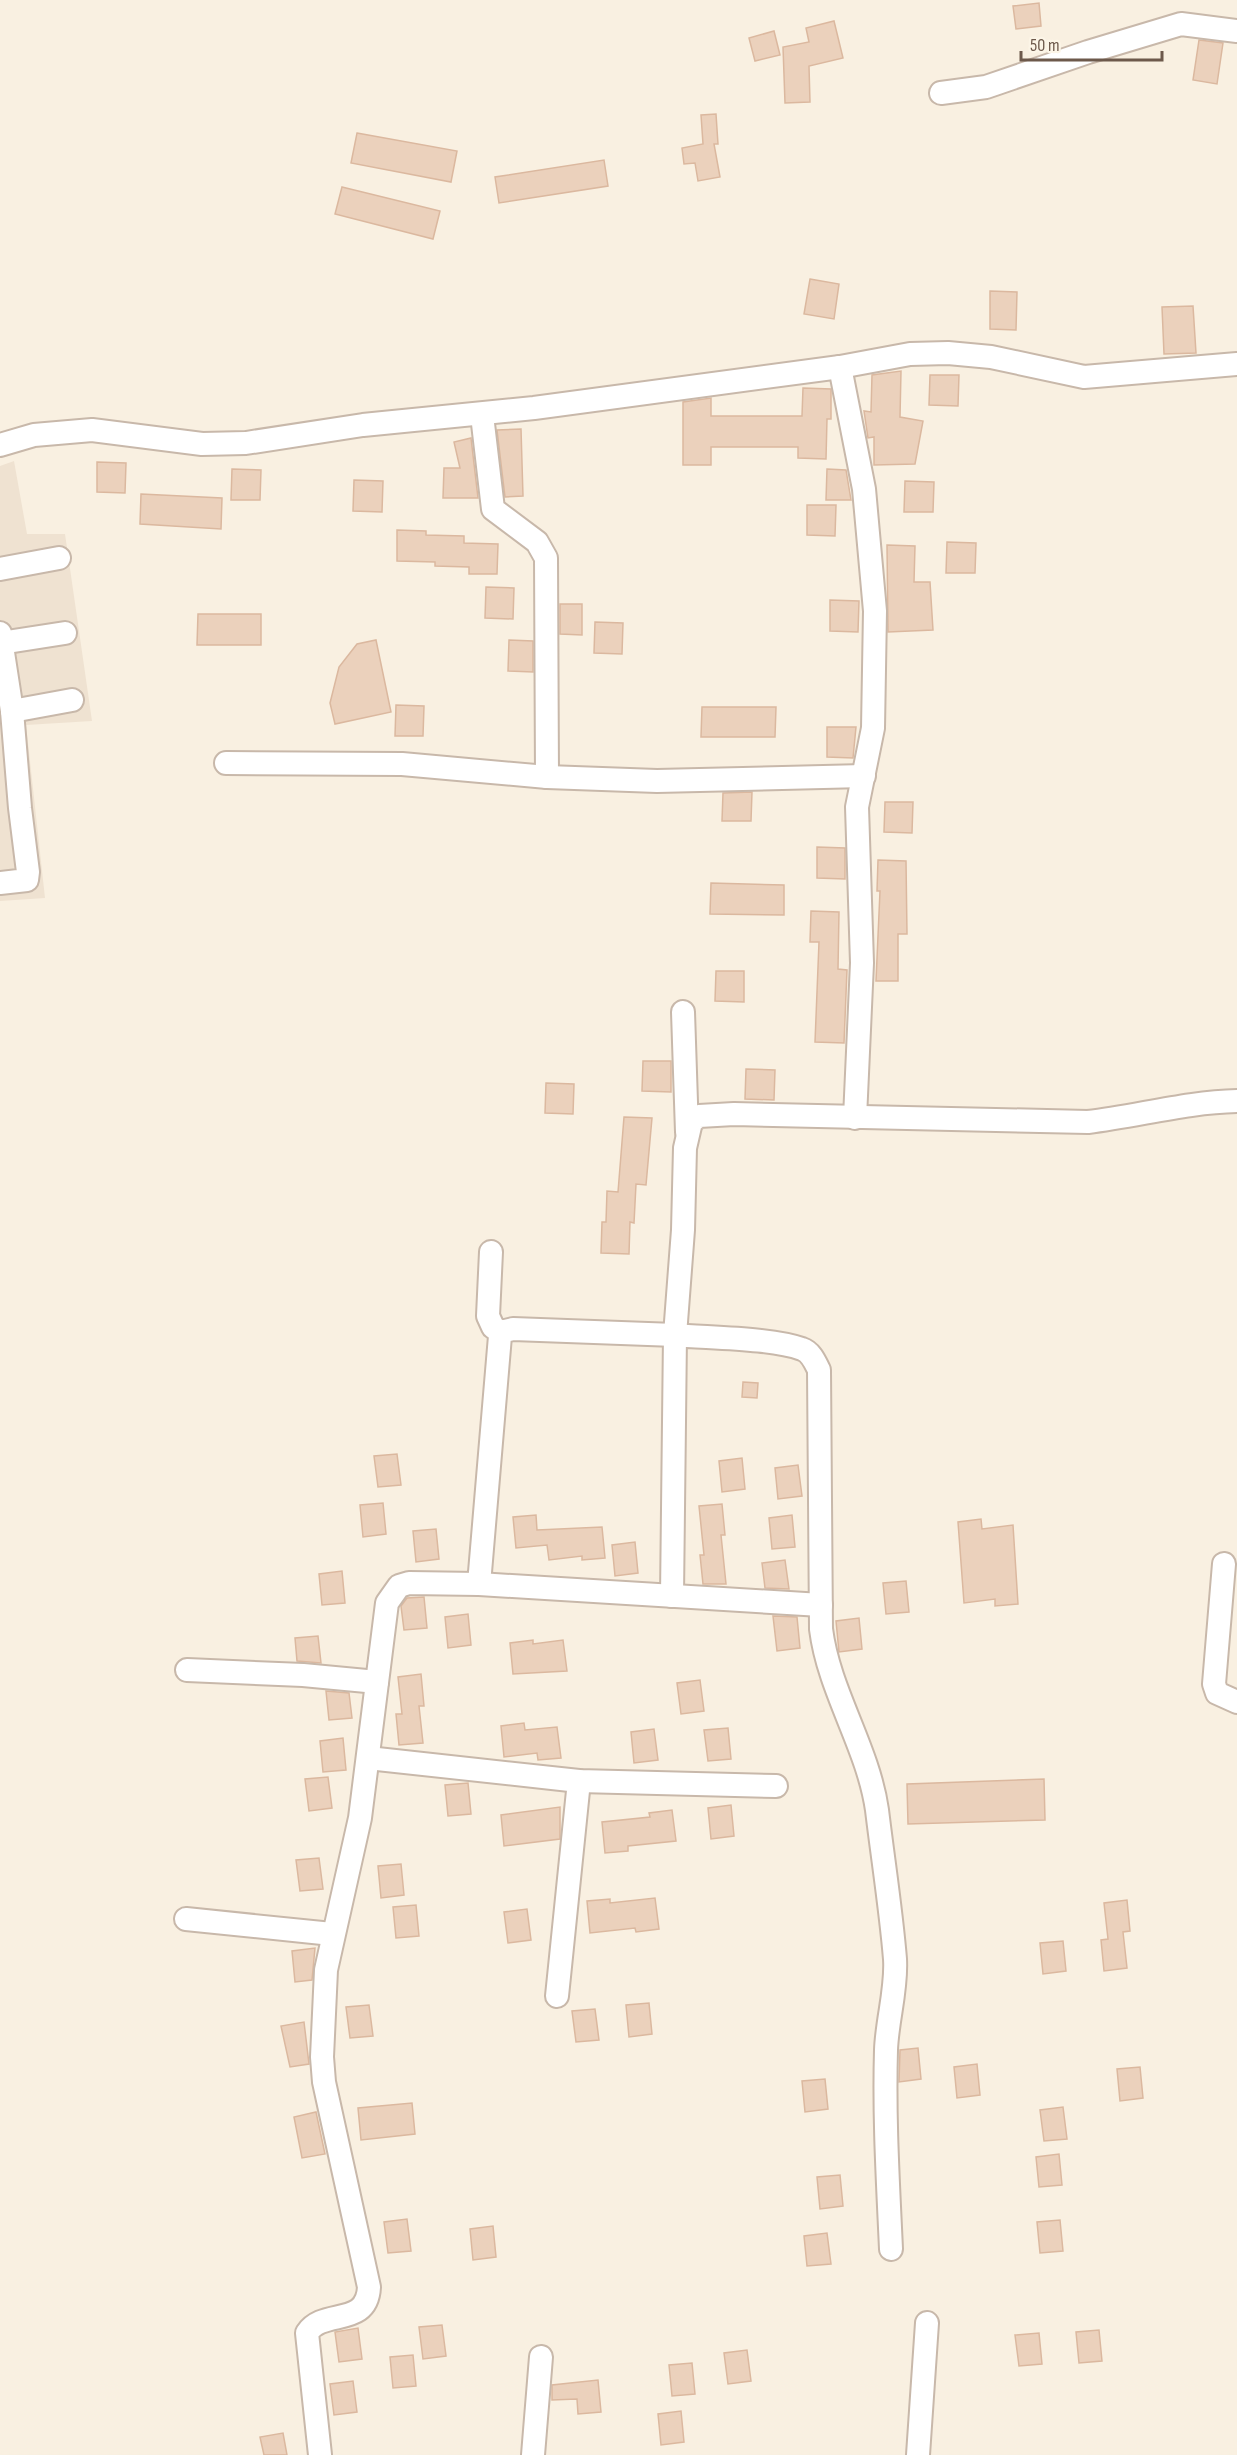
<svg xmlns="http://www.w3.org/2000/svg" width="1237" height="2455" viewBox="0 0 1237 2455" font-family="'Sofia Sans Condensed',sans-serif">
  <style>
    .residential { fill: #efe2d1 }
    .building { fill: #ebd1bc; stroke: #dbb89f; stroke-width: 1.5 }
    .lines { fill: none; stroke-linecap: round; stroke-linejoin: round }
    .minor-casing { stroke: #c8b8aa; stroke-width: 26 }
    .minor { stroke: #fff; stroke-width: 22 }
  </style>
  <rect width="100%" height="100%" fill="#f9f0e1"/>
  <polygon class="residential" points="14,461 27,534 65,534 92,721 26,725 45,898 0,901 0,466"/>
  <g class="building">
    <polygon points="1039,3 1041,26 1016,29 1013,6"/>
    <polygon points="834,21 843,58 809,66 810,102 785,103 783,47 809,42 806,28"/>
    <polygon points="774,31 780,55 755,61 749,38"/>
    <polygon points="1199,40 1223,43 1217,84 1193,80"/>
    <polygon points="716,114 718,144 714,144 720,177 698,181 695,163 684,164 682,148 703,144 701,115"/>
    <polygon points="357,133 457,151 451,182 351,163"/>
    <polygon points="604,160 608,186 499,203 495,177"/>
    <polygon points="342,187 440,211 433,239 335,214"/>
    <polygon points="810,279 839,284 834,319 804,314"/>
    <polygon points="990,291 1017,292 1016,330 990,329"/>
    <polygon points="1193,306 1196,353 1164,354 1162,307"/>
    <polygon points="901,371 900,417 923,421 915,464 874,465 874,437 868,438 864,411 871,412 872,375"/>
    <polygon points="930,375 959,375 958,406 929,405"/>
    <polygon points="803,388 831,389 831,419 827,419 826,459 798,458 798,447 711,447 711,465 683,465 683,402 711,398 711,416 802,416"/>
    <polygon points="521,429 523,496 505,497 497,430"/>
    <polygon points="471,438 478,498 443,498 444,468 460,468 454,442"/>
    <polygon points="97,462 126,463 125,493 97,492"/>
    <polygon points="232,469 261,470 260,500 231,500"/>
    <polygon points="827,469 846,470 851,500 826,500"/>
    <polygon points="354,480 383,481 382,512 353,511"/>
    <polygon points="905,481 934,482 933,512 904,512"/>
    <polygon points="141,494 222,498 221,529 140,524"/>
    <polygon points="807,505 836,505 835,536 807,535"/>
    <polygon points="397,530 426,531 426,535 464,536 464,543 498,544 497,574 469,574 469,567 435,566 435,562 397,561"/>
    <polygon points="947,542 976,543 975,573 946,573"/>
    <polygon points="887,545 915,546 914,582 930,582 933,630 888,632"/>
    <polygon points="486,587 514,588 513,619 485,618"/>
    <polygon points="830,600 859,601 858,632 830,631"/>
    <polygon points="560,604 582,604 582,635 560,634"/>
    <polygon points="198,614 261,614 261,645 197,645"/>
    <polygon points="595,622 623,623 622,654 594,653"/>
    <polygon points="376,640 391,712 335,724 330,703 339,667 357,644"/>
    <polygon points="509,640 533,641 533,672 508,671"/>
    <polygon points="396,705 424,706 423,736 395,736"/>
    <polygon points="702,707 776,707 775,737 701,737"/>
    <polygon points="827,727 856,727 853,758 827,757"/>
    <polygon points="752,792 751,821 722,821 723,793"/>
    <polygon points="885,802 913,802 912,833 884,832"/>
    <polygon points="817,847 845,848 845,879 817,878"/>
    <polygon points="878,860 906,861 907,934 898,934 898,981 876,981 880,891 877,891"/>
    <polygon points="711,883 784,885 784,915 710,914"/>
    <polygon points="811,911 839,912 838,969 847,970 844,1043 815,1042 819,942 810,942"/>
    <polygon points="716,971 744,971 744,1002 715,1001"/>
    <polygon points="643,1061 671,1061 671,1092 642,1091"/>
    <polygon points="746,1069 775,1070 774,1100 745,1099"/>
    <polygon points="546,1083 574,1084 573,1114 545,1113"/>
    <polygon points="624,1117 652,1118 646,1185 636,1184 634,1223 630,1222 629,1254 601,1253 602,1222 606,1222 607,1191 618,1192"/>
    <polygon points="743,1382 758,1383 757,1398 742,1397"/>
    <polygon points="397,1454 401,1485 378,1487 374,1456"/>
    <polygon points="742,1458 745,1489 722,1492 719,1461"/>
    <polygon points="798,1465 802,1496 778,1499 775,1468"/>
    <polygon points="383,1503 386,1534 363,1537 360,1505"/>
    <polygon points="722,1504 725,1535 721,1535 726,1584 703,1584 700,1555 704,1555 699,1506"/>
    <polygon points="536,1515 537,1530 602,1527 605,1558 582,1560 582,1556 549,1560 547,1545 516,1548 513,1517"/>
    <polygon points="792,1515 795,1547 772,1549 769,1518"/>
    <polygon points="981,1519 982,1529 1013,1525 1018,1604 995,1606 995,1599 964,1603 958,1522"/>
    <polygon points="436,1529 439,1559 416,1562 413,1531"/>
    <polygon points="635,1542 638,1573 615,1576 612,1545"/>
    <polygon points="785,1560 789,1589 765,1588 762,1563"/>
    <polygon points="342,1571 345,1603 322,1605 319,1574"/>
    <polygon points="906,1581 909,1612 886,1614 883,1583"/>
    <polygon points="424,1597 427,1628 404,1630 401,1606 407,1598"/>
    <polygon points="468,1614 471,1645 448,1648 445,1617"/>
    <polygon points="773,1616 797,1617 800,1648 777,1651"/>
    <polygon points="859,1618 862,1649 839,1652 836,1621"/>
    <polygon points="318,1636 321,1663 297,1661 295,1638"/>
    <polygon points="533,1640 533,1644 563,1640 567,1671 513,1674 510,1643"/>
    <polygon points="421,1674 424,1706 419,1706 423,1743 399,1745 396,1714 402,1714 398,1677"/>
    <polygon points="700,1680 704,1711 681,1714 677,1683"/>
    <polygon points="326,1691 349,1693 352,1718 329,1720"/>
    <polygon points="524,1723 525,1730 557,1727 561,1758 538,1760 537,1753 504,1757 501,1726"/>
    <polygon points="728,1728 731,1759 708,1761 704,1730"/>
    <polygon points="654,1729 658,1760 634,1763 631,1732"/>
    <polygon points="343,1738 346,1770 323,1772 320,1741"/>
    <polygon points="328,1777 332,1808 309,1811 305,1779"/>
    <polygon points="1044,1779 1045,1820 908,1824 907,1784"/>
    <polygon points="468,1783 471,1814 448,1816 445,1785"/>
    <polygon points="731,1805 734,1836 711,1839 708,1808"/>
    <polygon points="560,1807 560,1839 504,1846 501,1815"/>
    <polygon points="672,1810 676,1841 628,1846 628,1851 605,1853 602,1822 650,1817 649,1813"/>
    <polygon points="319,1858 323,1889 300,1891 296,1860"/>
    <polygon points="401,1864 404,1895 381,1898 378,1866"/>
    <polygon points="655,1898 659,1929 636,1932 635,1928 590,1933 587,1901 610,1899 610,1903"/>
    <polygon points="1127,1900 1130,1931 1123,1932 1127,1968 1104,1971 1101,1940 1108,1939 1104,1903"/>
    <polygon points="416,1905 419,1936 396,1938 393,1907"/>
    <polygon points="527,1909 531,1940 508,1943 504,1912"/>
    <polygon points="1063,1941 1066,1971 1043,1974 1040,1943"/>
    <polygon points="315,1948 312,1980 295,1982 292,1951"/>
    <polygon points="649,2003 652,2034 629,2037 626,2005"/>
    <polygon points="369,2005 373,2036 350,2038 346,2007"/>
    <polygon points="595,2009 599,2040 576,2042 572,2011"/>
    <polygon points="304,2022 309,2064 290,2067 281,2026"/>
    <polygon points="918,2048 921,2079 899,2082 900,2050"/>
    <polygon points="977,2064 980,2095 957,2098 954,2067"/>
    <polygon points="1140,2067 1143,2098 1120,2101 1117,2069"/>
    <polygon points="825,2079 828,2109 805,2112 802,2081"/>
    <polygon points="412,2103 415,2134 361,2140 358,2108"/>
    <polygon points="1063,2107 1067,2139 1044,2141 1040,2110"/>
    <polygon points="316,2112 325,2154 302,2158 294,2117"/>
    <polygon points="1059,2154 1062,2185 1039,2187 1036,2157"/>
    <polygon points="840,2175 843,2206 820,2209 817,2177"/>
    <polygon points="407,2219 411,2251 388,2253 384,2222"/>
    <polygon points="1060,2220 1063,2251 1040,2253 1037,2222"/>
    <polygon points="493,2226 496,2257 473,2260 470,2229"/>
    <polygon points="827,2233 831,2264 807,2266 804,2236"/>
    <polygon points="442,2325 446,2356 423,2359 419,2327"/>
    <polygon points="358,2328 362,2359 339,2362 335,2332"/>
    <polygon points="1099,2330 1102,2361 1079,2363 1076,2332"/>
    <polygon points="1039,2333 1042,2364 1019,2366 1015,2335"/>
    <polygon points="747,2350 751,2381 728,2384 724,2353"/>
    <polygon points="413,2355 416,2386 393,2388 390,2357"/>
    <polygon points="692,2363 695,2394 672,2396 669,2365"/>
    <polygon points="598,2380 601,2412 578,2414 577,2399 552,2400 552,2385"/>
    <polygon points="353,2381 357,2412 334,2415 330,2384"/>
    <polygon points="681,2411 684,2442 661,2445 658,2414"/>
    <polygon points="283,2433 287,2455 264,2455 260,2437"/>
  </g>
  <g class="lines">
    <defs>
      <g id="minor">
        <polyline points="941,93 986,87 1088,52 1181,24 1237,31"/>
        <polyline points="840,367 864,489 875,611 873,728 857,807 862,963 855,1118"/>
        <polyline points="482,415 493,509 537,542 546,558 547,777"/>
        <polyline points="0,445 34,435 92,430 202,444 246,443 363,425 534,408 840,367 910,354 948,353 991,357 1084,377 1237,364"/>
        <polyline points="0,569 59,558"/>
        <polyline points="0,633 12,711 20,808 28,872 27,880 0,883"/>
        <polyline points="1,643 65,633"/>
        <polyline points="12,711 72,700"/>
        <polyline points="226,763 402,764 547,777 657,781 864,776"/>
        <polyline points="683,1012 687,1132"/>
        <polyline points="491,1252 488,1316 493,1327 502,1333"/>
        <polyline points="1224,1564 1214,1684 1217,1693 1237,1702"/>
        <polyline points="479,1584 821,1605"/>
        <path d="M672 1596 675 1335C709 1338 772 1338 802 1349 811 1352 815 1362 819 1370L821 1629C829 1692 868 1747 877 1810 883 1860 891 1910 895 1959 897 1989 887 2020 886 2050 884 2117 888 2183 891 2249"/>
        <polyline points="187,1670 303,1675 377,1682"/>
        <polyline points="368,1758 579,1781 776,1786"/>
        <polyline points="186,1919 332,1934"/>
        <polyline points="557,1996 579,1781"/>
        <path d="M320 2455 307 2333C323 2308 367 2328 369 2287L324 2082 322 2057 326 1970 360 1818 387 1603 399 1586 409 1583 479 1584 500 1336 505 1331 513 1329 675 1335 683 1230 685 1148 691 1122 699 1116 734 1114 1088 1122C1138 1116 1187 1102 1237 1101"/>
        <polyline points="533,2455 541,2357"/>
        <polyline points="918,2455 927,2323"/>
      </g>
    </defs>
    <use href="#minor" class="minor-casing"/>
    <use href="#minor" class="minor"/>
  </g>
  <path d="M1021 51v9h141v-9" fill="none" stroke="#6d594b" stroke-width="3"/>
  <text x="1030" y="51" font-size="18" fill="#6d594b" stroke="#fcf5e7" stroke-width="4.5" paint-order="stroke">50 m</text>
</svg>
